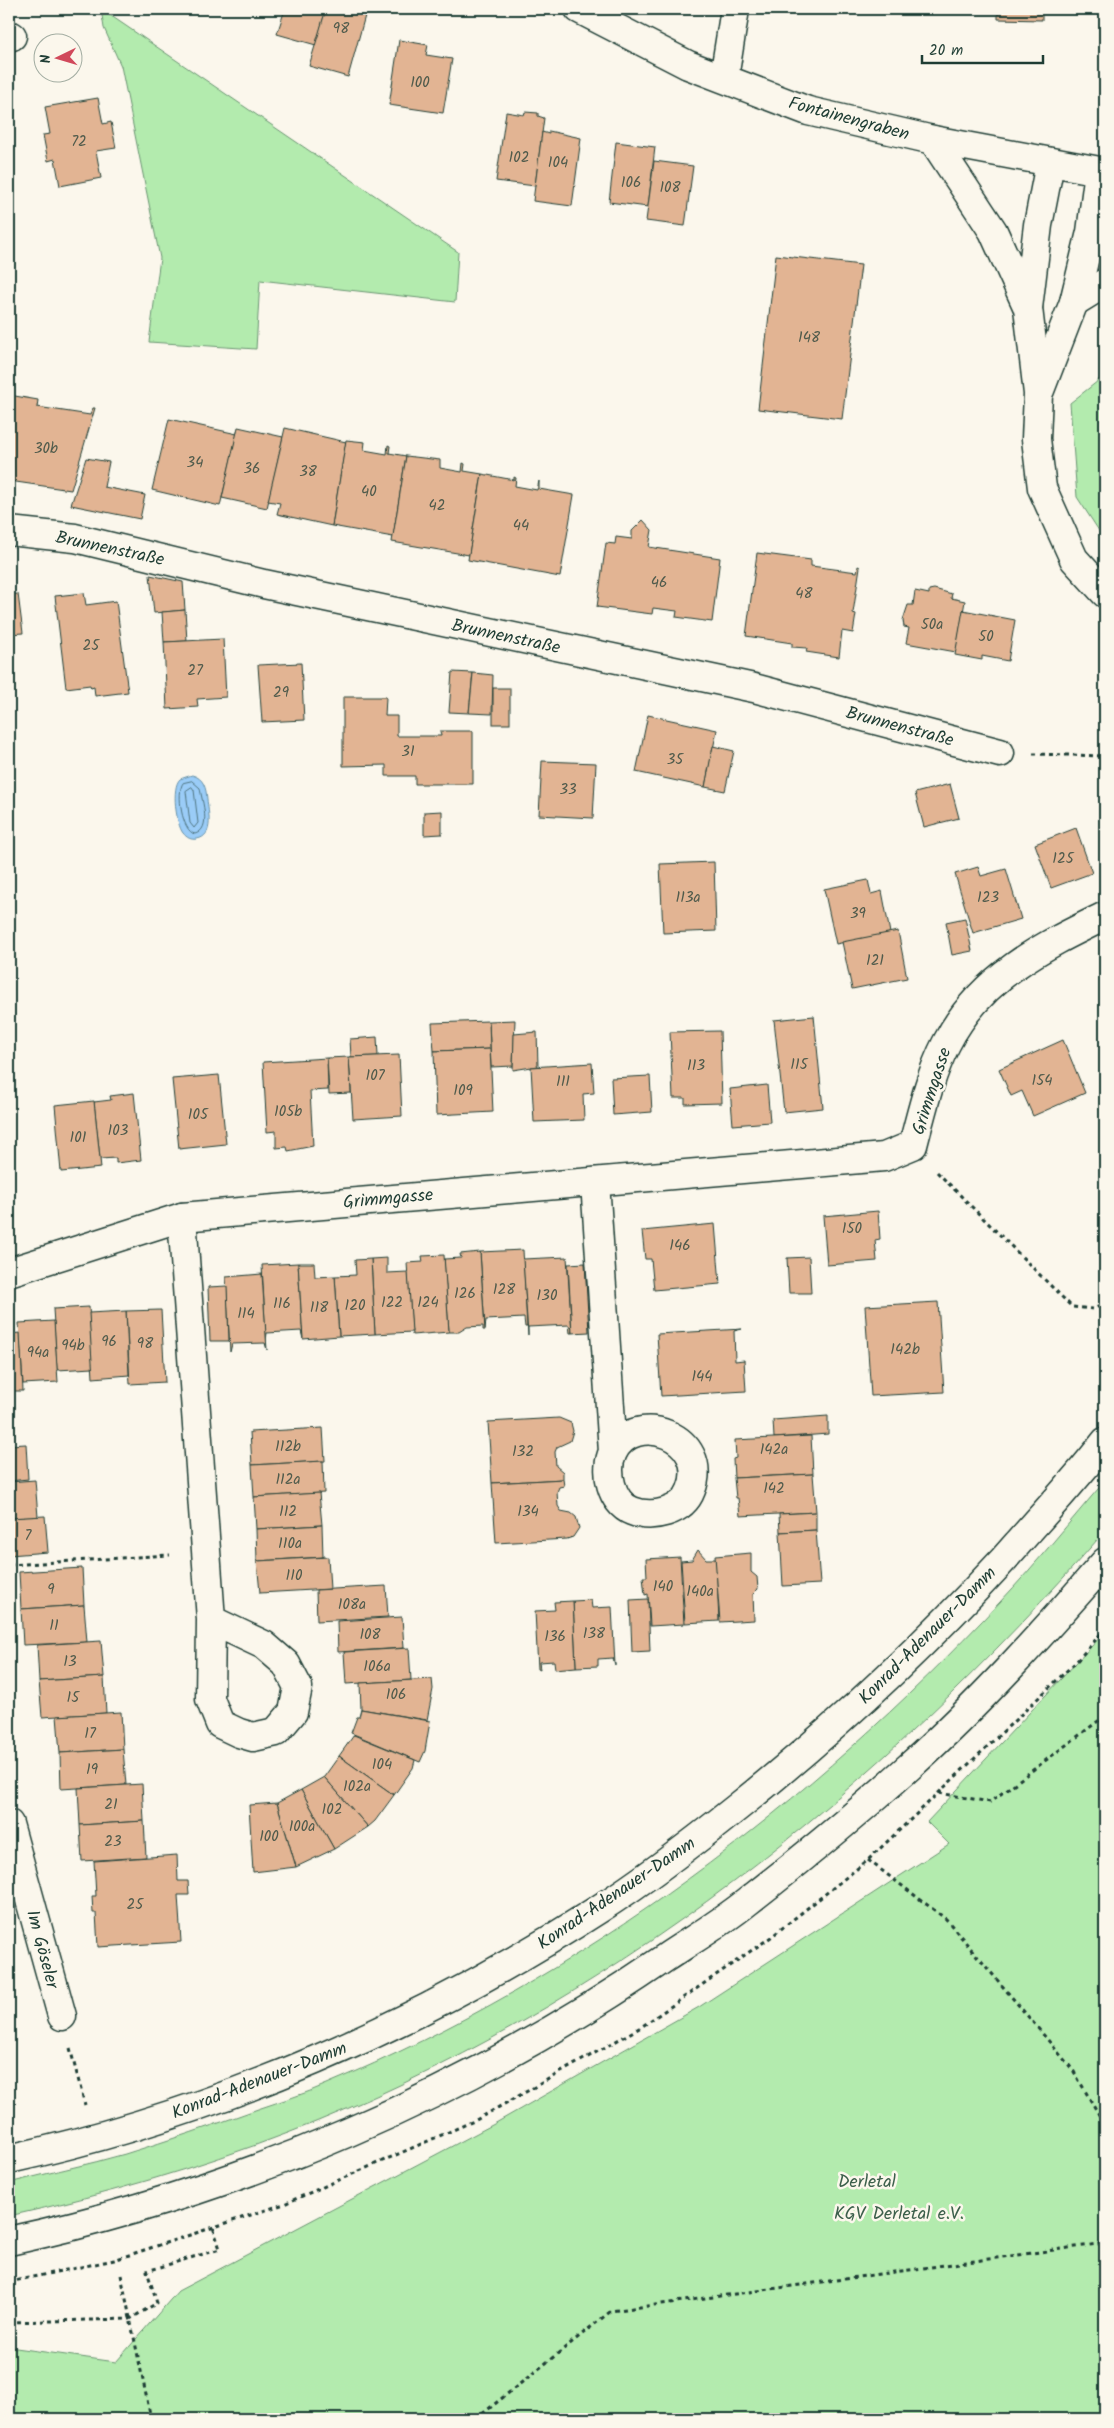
<svg xmlns="http://www.w3.org/2000/svg" width="1114" height="2428" viewBox="0 0 1114 2428" font-family="Kalam,sans-serif">
  <style>
    .green { fill: #b3ebae; stroke: #699471 }
    .water { fill: #9accf7; stroke: #6993a9 }
    .lines { fill: none; stroke-linecap: round; stroke-linejoin: round }
    .shore { stroke: #507682; stroke-width: 1 }
    .building { fill: #e2b493; stroke: #1f3d34 }
    .minor-casing { stroke: #1f3d34; stroke-width: 31 }
    .tertiary-casing { stroke: #1f3d34; stroke-width: 31 }
    .secondary-casing { stroke: #1f3d34; stroke-width: 31 }
    .path { stroke: #1f3d34; stroke-width: 3; stroke-dasharray: 4 4; stroke-linecap: butt }
    .minor { stroke: #fbf7ec; stroke-width: 28 }
    .tertiary { stroke: #fbf7ec; stroke-width: 28 }
    .secondary { stroke: #fbf7ec; stroke-width: 28 }
    .labels { text-anchor: middle; stroke-width: 5; stroke-linejoin: round; paint-order: stroke }
    .number-label { font-size: 15px; fill: #505b4c }
    .street-label { font-size: 18px; fill: #1f3d34; stroke: #fbf7ec }
    .park-label { font-size: 18px; fill: #3d604c; stroke: #fbf7ec }
  </style>
  <rect width="100%" height="100%" fill="#fbf7ec"/>
  <filter id="ink" filterUnits="userSpaceOnUse"><feTurbulence type="fractalNoise" baseFrequency=".02" numOctaves="2"/><feDisplacementMap in="SourceGraphic" scale="10" xChannelSelector="R" yChannelSelector="G"/><feConvolveMatrix kernelMatrix="1 2 1 2 8 2 1 2 1" color-interpolation-filters="sRGB"/></filter>
  <g filter="url(#ink)">
    <g class="green">
      <polygon points="101,9 458,252 455,302 260,280 256,349 149,342 160,258 121,66 104,28"/>
      <polygon points="1105,370 1105,540 1077,497 1070,403 1098,381"/>
      <path d="M1105 1481V1531C880 1789 609 2009 288 2133 197 2168 104 2195 9 2216V2183C47 2173 87 2165 125 2154 170 2140 214 2125 258 2109 281 2101 305 2094 327 2084 583 1977 811 1804 1000 1602 1037 1563 1070 1521 1105 1481Z"/>
      <polygon points="1105,1632 1105,2419 9,2419 9,2347 116,2362 178,2291 494,2124 699,2007 949,1844 927,1822"/>
    </g>
    <path class="water" d="M192 775C204 778 206 788 207 799 208 812 215 836 197 839 191 840 187 838 183 833 176 824 171 787 180 779Z"/>
    <g class="lines">
      <g class="shore">
        <path d="M192 781 200 788C202 802 212 829 195 834 182 832 176 792 183 783Z"/>
        <polygon points="192,787 194,790 198,823 194,828 190,823 186,791"/>
      </g>
    </g>
    <g class="building">
      <polygon points="285,9 326,9 316,45 277,34"/>
      <polygon points="326,9 354,9 366,12 348,77 309,66"/>
      <polygon points="998,9 1042,9 1042,20 998,19"/>
      <polygon points="399,40 428,45 426,55 452,59 443,113 389,105"/>
      <polygon points="98,98 103,124 111,122 116,148 96,151 101,178 60,186 55,159 48,161 43,135 50,134 45,107"/>
      <polygon points="506,112 524,115 525,112 538,113 538,116 544,118 535,186 496,181"/>
      <polygon points="549,131 581,138 572,206 533,201 542,132 549,134"/>
      <polygon points="616,142 655,147 648,207 609,202"/>
      <polygon points="9,149 13,176 9,177"/>
      <polygon points="654,161 693,166 685,226 646,221"/>
      <polygon points="776,255 861,265 842,419 758,409"/>
      <polygon points="9,395 38,400 37,407 90,415 93,408 95,408 71,490 9,481"/>
      <polygon points="169,419 237,434 220,506 152,490"/>
      <polygon points="238,427 283,437 267,508 222,498"/>
      <polygon points="285,428 346,442 332,526 277,514 280,503 268,501"/>
      <polygon points="346,440 365,442 364,450 387,454 388,445 390,446 389,453 406,456 393,537 332,526"/>
      <polygon points="406,456 440,460 440,468 462,472 463,463 465,464 464,471 482,474 469,555 392,542"/>
      <polygon points="86,458 109,462 104,487 145,495 140,519 71,505"/>
      <polygon points="482,474 514,480 514,477 516,478 515,486 537,490 539,481 539,489 574,495 560,577 468,560"/>
      <polygon points="643,520 652,530 649,547 720,558 712,622 676,617 677,611 653,608 652,614 597,607 606,543 615,544 616,537 632,539 632,531"/>
      <polygon points="757,553 811,560 811,566 857,572 858,566 860,567 853,613 856,614 853,633 842,631 839,657 806,652 807,648 792,647 792,643 746,636"/>
      <polygon points="150,575 183,582 185,610 154,613"/>
      <polygon points="934,589 952,594 951,598 965,601 956,652 906,643 909,628 904,627 903,620 908,605 913,605 915,591 929,594 929,590"/>
      <polygon points="84,593 86,605 116,601 128,692 95,696 94,687 91,688 90,685 66,688 55,596"/>
      <polygon points="18,594 23,633 9,634 9,595"/>
      <polygon points="185,610 187,641 164,642 162,612"/>
      <polygon points="963,610 1015,620 1008,661 982,656 982,660 955,655"/>
      <polygon points="223,639 226,697 197,699 198,707 167,709 164,642"/>
      <polygon points="301,663 304,720 262,722 258,665"/>
      <polygon points="452,672 473,673 469,713 449,712"/>
      <polygon points="473,673 493,675 492,714 469,713"/>
      <rect x="493" y="688" width="17" height="36"/>
      <polygon points="343,697 386,697 385,716 397,716 397,736 441,736 440,731 473,731 473,784 415,784 415,776 386,776 386,765 343,766"/>
      <polygon points="648,715 717,730 705,787 636,772"/>
      <polygon points="713,746 734,751 725,791 705,787"/>
      <polygon points="542,761 596,763 593,818 539,815"/>
      <polygon points="950,784 959,818 924,827 915,793"/>
      <polygon points="442,811 442,834 424,835 424,812"/>
      <polygon points="1076,828 1092,873 1051,888 1035,844"/>
      <polygon points="714,862 716,931 663,933 660,864"/>
      <polygon points="978,867 981,876 1006,869 1021,919 973,933 955,874"/>
      <polygon points="868,880 871,894 882,891 890,933 836,944 824,889"/>
      <polygon points="965,918 972,951 952,955 946,922"/>
      <polygon points="898,931 907,978 852,989 842,942"/>
      <polygon points="814,1016 823,1108 784,1112 774,1020"/>
      <polygon points="515,1020 513,1066 491,1067 489,1021"/>
      <polygon points="489,1021 490,1049 434,1051 432,1023"/>
      <polygon points="720,1031 722,1103 685,1104 685,1098 673,1098 670,1032"/>
      <polygon points="537,1032 538,1066 513,1070 514,1034"/>
      <polygon points="377,1037 378,1056 351,1057 350,1039"/>
      <polygon points="1063,1040 1085,1093 1033,1116 1022,1091 1011,1096 999,1069"/>
      <polygon points="490,1049 493,1112 436,1115 434,1051"/>
      <polygon points="399,1055 402,1116 353,1119 349,1057"/>
      <polygon points="349,1057 351,1093 329,1094 327,1058"/>
      <polygon points="327,1058 328,1090 310,1091 313,1146 288,1151 287,1147 276,1148 276,1131 267,1132 263,1062"/>
      <polygon points="592,1063 594,1093 583,1094 584,1120 534,1122 531,1067"/>
      <polygon points="219,1075 226,1144 179,1149 172,1079"/>
      <polygon points="650,1076 652,1112 613,1115 611,1078"/>
      <polygon points="767,1085 770,1122 733,1125 730,1089"/>
      <polygon points="134,1093 141,1160 116,1163 116,1158 100,1159 94,1102 111,1100 110,1096"/>
      <polygon points="94,1101 101,1168 61,1172 55,1105"/>
      <polygon points="878,1211 880,1239 875,1240 877,1261 827,1265 823,1216"/>
      <polygon points="715,1224 720,1284 654,1290 651,1259 645,1259 642,1231"/>
      <polygon points="523,1250 527,1327 525,1327 524,1318 486,1320 485,1329 480,1252"/>
      <polygon points="480,1252 485,1330 483,1330 483,1326 467,1327 459,1332 449,1332 444,1259 461,1258 460,1254"/>
      <polygon points="444,1255 449,1332 412,1335 407,1263 423,1262 422,1256"/>
      <polygon points="567,1257 572,1333 570,1333 569,1325 528,1327 528,1335 523,1259"/>
      <polygon points="809,1257 811,1293 789,1293 787,1258"/>
      <polygon points="387,1258 387,1273 408,1272 412,1332 375,1334 371,1259"/>
      <polygon points="371,1259 375,1334 339,1336 335,1276 356,1275 355,1260"/>
      <polygon points="298,1263 303,1339 301,1331 267,1333 266,1341 262,1265"/>
      <polygon points="298,1263 314,1263 315,1277 335,1276 339,1336 303,1339"/>
      <polygon points="585,1263 589,1332 572,1333 568,1264"/>
      <polygon points="262,1274 267,1350 265,1343 232,1344 230,1352 226,1277"/>
      <polygon points="227,1286 229,1341 210,1341 208,1287"/>
      <polygon points="938,1302 944,1392 871,1396 865,1306"/>
      <polygon points="89,1307 93,1368 57,1370 53,1309"/>
      <polygon points="161,1310 165,1382 130,1384 126,1311"/>
      <polygon points="126,1311 129,1375 93,1378 89,1313"/>
      <polygon points="54,1321 58,1382 23,1384 19,1323"/>
      <polygon points="742,1329 734,1331 735,1361 744,1360 746,1391 661,1396 657,1334"/>
      <polygon points="20,1333 23,1391 9,1391 9,1334"/>
      <polygon points="828,1416 828,1434 774,1438 773,1420"/>
      <polygon points="559,1418 571,1423 573,1431 570,1441 557,1447 555,1452 556,1466 563,1472 563,1479 492,1483 488,1422"/>
      <polygon points="323,1428 325,1461 252,1465 250,1432"/>
      <polygon points="811,1436 813,1474 734,1478 733,1459 736,1458 735,1440"/>
      <polygon points="26,1444 28,1479 9,1481 9,1445"/>
      <polygon points="323,1461 324,1493 254,1497 252,1465"/>
      <polygon points="813,1474 816,1512 740,1516 738,1498 736,1498 734,1478"/>
      <polygon points="563,1479 564,1486 559,1487 557,1492 558,1506 561,1511 571,1513 576,1517 579,1528 573,1537 567,1539 496,1543 492,1483"/>
      <polygon points="35,1480 38,1517 9,1518 9,1482"/>
      <polygon points="319,1493 322,1525 256,1529 254,1497"/>
      <polygon points="816,1512 816,1530 780,1532 779,1514"/>
      <polygon points="45,1516 48,1552 9,1555 9,1518"/>
      <polygon points="322,1525 323,1557 257,1561 256,1529"/>
      <polygon points="816,1530 820,1584 783,1586 780,1532"/>
      <polygon points="698,1550 706,1559 716,1559 719,1621 685,1623 681,1561 692,1560"/>
      <polygon points="751,1553 751,1572 757,1577 758,1589 753,1594 754,1620 720,1622 715,1556"/>
      <polygon points="328,1557 330,1589 260,1593 257,1561"/>
      <polygon points="680,1557 684,1624 650,1626 648,1594 645,1595 643,1577 647,1577 646,1559"/>
      <polygon points="82,1568 84,1605 21,1609 19,1572"/>
      <polygon points="386,1586 388,1617 317,1621 316,1590"/>
      <polygon points="648,1599 650,1651 632,1652 630,1600"/>
      <polygon points="591,1600 592,1608 612,1607 615,1665 613,1658 598,1659 598,1666 576,1667 573,1601"/>
      <polygon points="573,1601 576,1667 555,1669 554,1661 539,1662 540,1670 538,1669 535,1611 555,1610 554,1602"/>
      <polygon points="84,1605 87,1642 23,1645 21,1609"/>
      <polygon points="402,1617 404,1648 338,1652 337,1621"/>
      <polygon points="101,1641 104,1677 39,1681 37,1645"/>
      <polygon points="409,1648 411,1680 346,1684 344,1652"/>
      <polygon points="104,1677 106,1713 42,1717 39,1681"/>
      <polygon points="432,1679 433,1689 427,1720 361,1709 360,1683"/>
      <polygon points="361,1709 430,1721 425,1751 420,1762 351,1733 357,1717 359,1717"/>
      <polygon points="121,1712 123,1749 60,1753 57,1716"/>
      <polygon points="354,1735 415,1760 413,1768 394,1795 339,1756"/>
      <polygon points="123,1749 126,1785 61,1789 60,1753"/>
      <polygon points="339,1756 394,1795 375,1821 368,1827 324,1777"/>
      <polygon points="324,1777 368,1827 334,1849 301,1790"/>
      <polygon points="142,1784 144,1821 80,1825 78,1788"/>
      <polygon points="301,1790 334,1849 296,1867 277,1803"/>
      <polygon points="277,1803 296,1867 253,1872 249,1805"/>
      <polygon points="144,1821 146,1857 82,1861 80,1825"/>
      <polygon points="177,1855 178,1881 188,1881 189,1895 178,1895 181,1942 98,1947 96,1913 93,1913 92,1896 96,1896 94,1861"/>
    </g>
    <g class="lines">
      <defs>
        <g id="minor">
          <polyline points="9,37 12,36"/>
          <polyline points="724,78 735,9"/>
          <polyline points="9,531 75,538 264,584 754,688 1000,753"/>
          <path d="M595 1182 613 1452C634 1408 712 1437 691 1490 683 1512 652 1519 632 1511 611 1503 604 1470 613 1452"/>
          <polyline points="182,1217 211,1620 210,1699 220,1724 239,1733 253,1737 276,1732 293,1712 298,1687 286,1664 264,1645 211,1620"/>
          <path d="M9 1272 182 1217 884 1157 913 1145C922 1111 930 1075 946 1044 980 977 1041 947 1105 916"/>
          <polyline points="9,1824 62,2016"/>
        </g>
        <polyline id="tertiary" points="579,9 688,65 808,111 933,140 1105,172"/>
        <g id="secondary">
          <polyline points="933,140 993,231 1028,308"/>
          <polyline points="1050,163 1038,225 1028,308 1038,394 1036,439 1042,488 1074,559 1105,593"/>
          <polyline points="1074,302 1105,283"/>
          <polyline points="1040,390 1074,302 1091,232 1099,171"/>
          <path d="M9 2159C218 2113 419 2025 599 1909 648 1878 694 1842 739 1806 834 1730 922 1648 1004 1559 1038 1520 1073 1483 1105 1442"/>
          <path d="M9 2241C243 2190 467 2094 665 1958 692 1940 721 1923 747 1902 802 1859 857 1814 909 1767 979 1704 1043 1633 1105 1562"/>
        </g>
      </defs>
      <use href="#minor" class="minor-casing"/>
      <use href="#tertiary" class="tertiary-casing"/>
      <use href="#secondary" class="secondary-casing"/>
      <g class="path">
        <polyline points="1033,754 1105,756"/>
        <polyline points="937,1172 1072,1307 1093,1309 1105,1304"/>
        <polyline points="9,1565 170,1555"/>
        <polyline points="939,1793 990,1802 1105,1716"/>
        <polyline points="868,1860 946,1919 1073,2070 1105,2125"/>
        <polyline points="70,2048 85,2105"/>
        <polyline points="121,2275 151,2419"/>
        <polyline points="9,2282 114,2260 284,2204 476,2120 641,2027 771,1937 868,1860 1075,1663 1105,1629"/>
        <polyline points="9,2322 130,2319 157,2303 147,2271 220,2249 213,2227"/>
        <polyline points="476,2419 611,2311 1105,2243"/>
      </g>
      <use href="#minor" class="minor"/>
      <use href="#tertiary" class="tertiary"/>
      <use href="#secondary" class="secondary"/>
    </g>
  </g>
  <g class="labels">
    <g class="number-label">
      <text x="341" y="33">98</text>
      <text x="420" y="87">100</text>
      <text x="79" y="146">72</text>
      <text x="519" y="162">102</text>
      <text x="558" y="167">104</text>
      <text x="631" y="187">106</text>
      <text x="670" y="192">108</text>
      <text x="809" y="342">148</text>
      <text x="46" y="453">30b</text>
      <text x="195" y="467">34</text>
      <text x="252" y="473">36</text>
      <text x="308" y="476">38</text>
      <text x="369" y="496">40</text>
      <text x="437" y="510">42</text>
      <text x="521" y="530">44</text>
      <text x="659" y="587">46</text>
      <text x="804" y="598">48</text>
      <text x="932" y="629">50a</text>
      <text x="986" y="641">50</text>
      <text x="91" y="650">25</text>
      <text x="195" y="675">27</text>
      <text x="281" y="697">29</text>
      <text x="408" y="756">31</text>
      <text x="675" y="764">35</text>
      <text x="568" y="794">33</text>
      <text x="1063" y="863">125</text>
      <text x="688" y="902">113a</text>
      <text x="988" y="902">123</text>
      <text x="858" y="918">39</text>
      <text x="875" y="965">121</text>
      <text x="799" y="1069">115</text>
      <text x="696" y="1070">113</text>
      <text x="375" y="1080">107</text>
      <text x="1042" y="1085">154</text>
      <text x="563" y="1086">111</text>
      <text x="463" y="1095">109</text>
      <text x="288" y="1116">105b</text>
      <text x="198" y="1119">105</text>
      <text x="118" y="1135">103</text>
      <text x="78" y="1142">101</text>
      <text x="852" y="1233">150</text>
      <text x="680" y="1250">146</text>
      <text x="504" y="1294">128</text>
      <text x="465" y="1298">126</text>
      <text x="547" y="1300">130</text>
      <text x="392" y="1307">122</text>
      <text x="428" y="1307">124</text>
      <text x="282" y="1308">116</text>
      <text x="355" y="1310">120</text>
      <text x="319" y="1312">118</text>
      <text x="246" y="1318">114</text>
      <text x="109" y="1346">96</text>
      <text x="145" y="1348">98</text>
      <text x="73" y="1350">94b</text>
      <text x="905" y="1354">142b</text>
      <text x="38" y="1357">94a</text>
      <text x="702" y="1381">144</text>
      <text x="288" y="1451">112b</text>
      <text x="774" y="1454">142a</text>
      <text x="523" y="1456">132</text>
      <text x="288" y="1484">112a</text>
      <text x="774" y="1493">142</text>
      <text x="288" y="1516">112</text>
      <text x="528" y="1516">134</text>
      <text x="28" y="1540">7</text>
      <text x="290" y="1548">110a</text>
      <text x="294" y="1580">110</text>
      <text x="663" y="1591">140</text>
      <text x="51" y="1594">9</text>
      <text x="700" y="1596">140a</text>
      <text x="352" y="1609">108a</text>
      <text x="54" y="1630">11</text>
      <text x="594" y="1638">138</text>
      <text x="370" y="1639">108</text>
      <text x="555" y="1641">136</text>
      <text x="70" y="1666">13</text>
      <text x="377" y="1671">106a</text>
      <text x="396" y="1699">106</text>
      <text x="73" y="1702">15</text>
      <text x="90" y="1738">17</text>
      <text x="382" y="1769">104</text>
      <text x="92" y="1774">19</text>
      <text x="357" y="1791">102a</text>
      <text x="111" y="1809">21</text>
      <text x="332" y="1814">102</text>
      <text x="302" y="1831">100a</text>
      <text x="269" y="1841">100</text>
      <text x="113" y="1846">23</text>
      <text x="135" y="1909">25</text>
    </g>
    <g class="street-label">
      <text transform="translate(849 118) rotate(15)" y="6">Fontainengraben</text>
      <text transform="translate(110 548) rotate(12)" y="6">Brunnenstraße</text>
      <text transform="translate(506 636) rotate(12)" y="6">Brunnenstraße</text>
      <text transform="translate(900 726) rotate(15)" y="6">Brunnenstraße</text>
      <text transform="translate(931 1091) rotate(-72)" y="6">Grimmgasse</text>
      <text transform="translate(388 1198) rotate(-5)" y="6">Grimmgasse</text>
      <text transform="translate(927 1635) rotate(-45)" y="6">Konrad-Adenauer-Damm</text>
      <text transform="translate(616 1893) rotate(-34)" y="6">Konrad-Adenauer-Damm</text>
      <text transform="translate(43 1949) rotate(75)" y="6">Im Göseler</text>
      <text transform="translate(259 2080) rotate(-21)" y="6">Konrad-Adenauer-Damm</text>
    </g>
    <g class="park-label">
      <text x="867" y="2187">Derletal</text>
      <text x="899" y="2219">KGV Derletal e.V.</text>
    </g>
  </g>
  <rect width="1114" height="2428" fill="none" stroke="#fbf7ec" stroke-width="30"/>
  <rect x="15" y="15" width="1084" height="2398" fill="none" stroke="#1f3d34" stroke-width="2" filter="url(#ink)"/>
  <g transform="translate(58 58) rotate(265)"><circle r="24" fill="#fbf7ec" stroke="#a3ada2"/>
  <path d="M0-4L9 19L0 12L-9 19Z" fill="#d1495b"/>
  <text y="-8" font-size="14" font-weight="bold" text-anchor="middle" fill="#1f3d34">N</text>
  </g>
  <path d="M922 55v8h121v-8" fill="none" stroke="#1f3d34" stroke-width="2.5"/>
  <text x="929" y="55" font-size="15" fill="#1f3d34" stroke="#fbf7ec" stroke-width="4" paint-order="stroke">20 m</text>
</svg>
